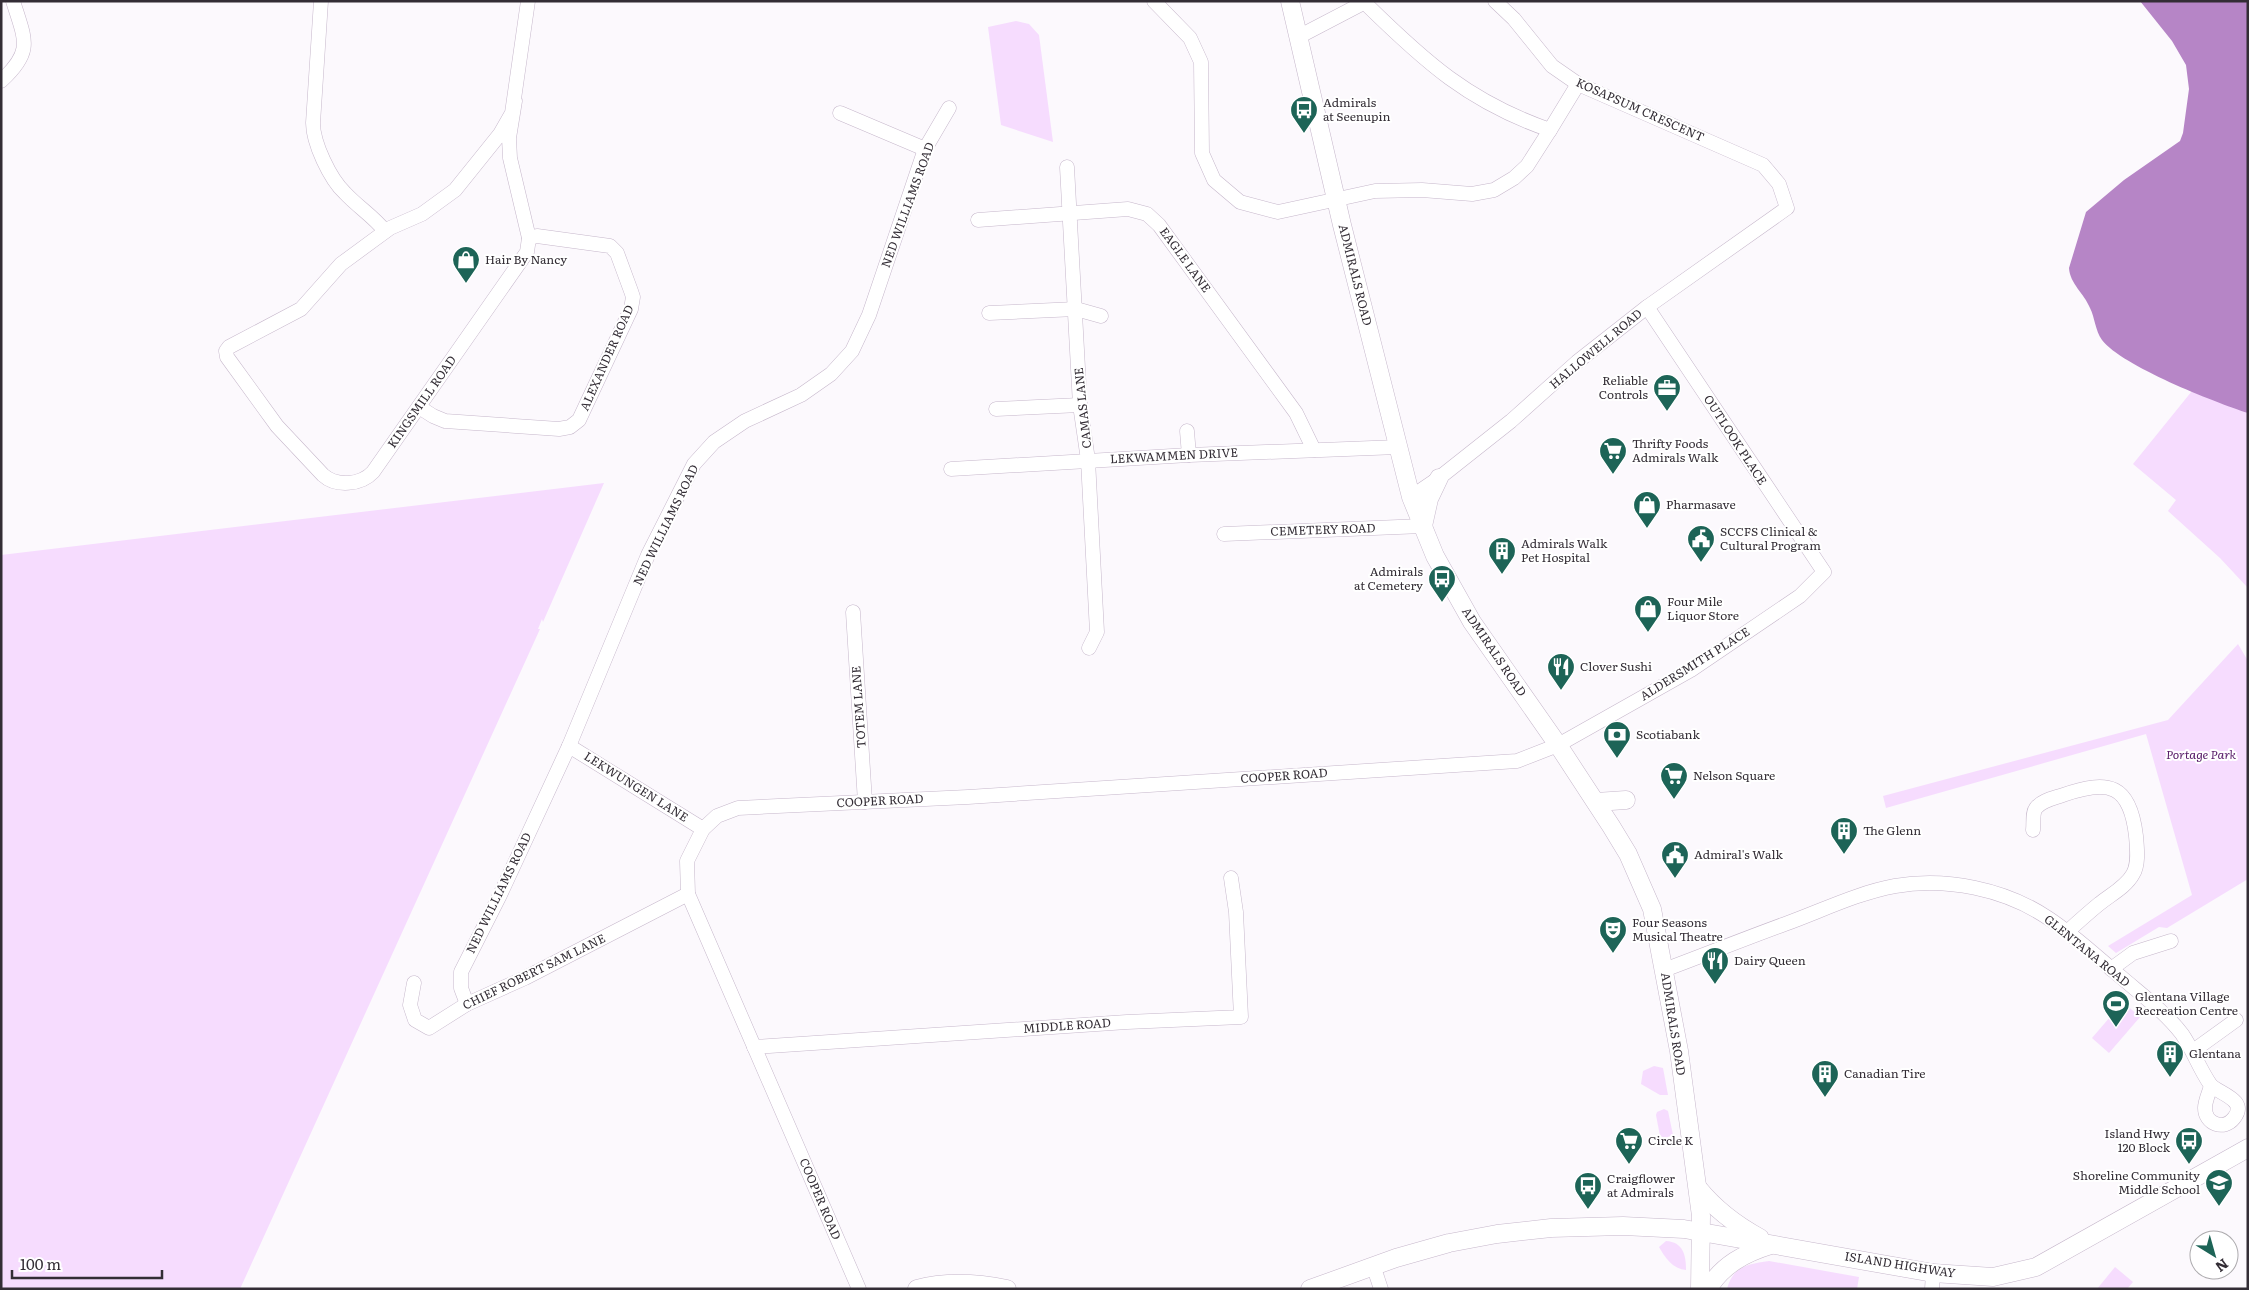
<svg xmlns="http://www.w3.org/2000/svg" width="2249" height="1290" viewBox="0 0 2249 1290" font-family="Literata,serif">
  <style>
    .green { fill: #f6dcfe }
    .water { fill: #b685c6 }
    .lines { fill: none; stroke-linecap: round; stroke-linejoin: round }
    .minor-casing { stroke: #c6b7cb; stroke-width: 15 }
    .major-casing { stroke: #c6b7cb; stroke-width: 19 }
    .minor { stroke: #fff; stroke-width: 14 }
    .major { stroke: #fff; stroke-width: 18 }
    .labels { text-anchor: middle; stroke-width: 4; stroke-linejoin: round; paint-order: stroke }
    .poi-label { font-size: 12px; fill: #332d35; stroke: #fff; text-anchor: start }
    .street-label { font-size: 12px; fill: #332d35; stroke: #fff }
    .park-label { font-size: 12px; font-style: italic; fill: #551866; stroke: #fff }
  </style>
  <rect width="100%" height="100%" fill="#fcf9fd"/>
  <g class="green">
    <polygon points="1016,21 1029,24 1039,35 1053,142 1001,125 988,27"/>
    <polygon points="2192,391 2248,413 2248,588 2220,558 2168,511 2176,500 2133,464"/>
    <polygon points="604,483 543,622 542,619 538,629 540,629 240,1289 1,1289 1,555"/>
    <polygon points="2238,644 2248,661 2248,879 2167,928 2159,927 2116,953 2108,946 2192,895 2146,734 1886,808 1883,796 2168,720"/>
    <polygon points="2123,1002 2140,1017 2109,1053 2092,1038"/>
    <polygon points="1654,1066 1663,1068 1668,1095 1660,1095 1641,1084 1643,1071"/>
    <polygon points="1664,1109 1668,1111 1673,1135 1665,1138 1660,1136 1656,1115 1657,1112"/>
    <path d="M1666 1241C1683 1242 1686 1255 1686 1270 1673 1269 1665 1258 1659 1247Z"/>
    <path d="M1769 1261 1859 1277 1857 1289H1727C1733 1266 1748 1264 1769 1261Z"/>
    <polygon points="2115,1267 2133,1282 2127,1289 2097,1289"/>
  </g>
  <path class="water" d="M2140 1H2248V413C2214 402 2122 366 2102 340 2095 330 2095 318 2090 308 2084 293 2070 284 2069 268L2086 212 2124 180 2180 141 2183 133 2189 89 2186 65 2172 41Z"/>
  <g class="lines">
    <defs>
      <g id="minor">
        <path d="M321 1 313 123C313 143 330 179 345 193 358 207 373 216 385 231"/>
        <polyline points="1154,1 1190,38 1201,62 1202,153 1214,180 1240,202 1278,212 1375,191 1422,190 1472,194 1494,190 1514,178 1527,166 1550,130"/>
        <path d="M1365 3C1425 62 1469 102 1550 130L1578 84"/>
        <polyline points="1300,36 1367,1"/>
        <path d="M1 81C34 51 25 40 13 1"/>
        <path d="M515 101 509 138 510 158 529 238 527 252 373 472C361 485 336 487 323 475L277 426 227 357 226 351 229 347 301 309 341 264 390 228 422 214 455 190 500 134 512 113 528 1"/>
        <polyline points="840,113 925,149"/>
        <polyline points="1067,167 1080,405 1088,460 1097,632 1089,648"/>
        <polyline points="978,220 1128,209 1147,214 1159,225 1296,413 1314,450"/>
        <polyline points="989,313 1076,309 1101,316"/>
        <polyline points="419,407 433,416 445,421 559,429 570,427 579,420 631,309 633,297 631,291 617,253 610,246 537,236 529,238"/>
        <polyline points="996,409 1080,405"/>
        <polyline points="1187,431 1189,455"/>
        <polyline points="951,469 1189,455 1398,447"/>
        <polyline points="1411,497 1439,478 1511,421 1577,362 1647,307 1787,208 1779,184 1763,165 1578,84 1552,66 1514,19 1495,1"/>
        <polyline points="1224,534 1423,526"/>
        <polyline points="853,612 865,802"/>
        <polyline points="569,746 703,829"/>
        <path d="M2033 830C2034 823 2032 813 2036 808 2042 800 2055 798 2063 795 2109 779 2130 784 2136 836 2137 848 2139 864 2133 874 2126 887 2110 895 2099 904 2088 913 2078 922 2067 932"/>
        <polyline points="2111,969 2133,953 2171,941"/>
        <path d="M1664 970C1704 955 1744 939 1785 924 1821 911 1857 893 1895 886 1946 877 2005 889 2048 918 2074 935 2097 957 2121 977 2142 995 2165 1012 2182 1034 2193 1050 2199 1068 2210 1084 2216 1093 2249 1099 2234 1118 2224 1131 2205 1124 2205 1108 2205 1101 2209 1093 2211 1086"/>
        <polyline points="414,983 410,1005 415,1020 429,1028 467,1004 525,978 688,894"/>
        <polyline points="467,1004 461,988 461,972 500,895 569,746 648,555 694,464 714,442 745,421 801,395 831,374 852,351 869,315 925,149 949,108"/>
        <polyline points="754,1047 1127,1022 1241,1017 1236,912 1231,878"/>
        <polyline points="2193,1051 2236,1020"/>
        <polyline points="1373,1265 1381,1289"/>
        <polyline points="859,1289 688,894 687,861 703,829 717,816 738,808 968,797 1517,761 1558,745 1691,670 1800,596 1824,572 1647,307"/>
        <polyline points="1932,1289 1933,1273"/>
      </g>
      <g id="major">
        <polyline points="1290,1 1342,225 1411,497 1435,556 1472,622 1558,745 1611,826 1628,854 1652,909 1679,1051 1701,1216 1700,1289"/>
        <polyline points="1423,526 1429,499 1439,478"/>
        <polyline points="1596,802 1626,800"/>
        <path d="M1698 1188C1715 1209 1736 1225 1760 1238"/>
        <path d="M917 1289C947 1281 977 1283 1007 1289"/>
        <polyline points="1310,1289 1396,1258 1449,1243 1497,1234 1551,1228 1623,1226 1684,1229 1933,1273 1993,1277 2036,1267 2248,1148"/>
        <path d="M1708 1289C1722 1265 1745 1253 1771 1245"/>
      </g>
    </defs>
    <use href="#minor" class="minor-casing"/>
    <use href="#major" class="major-casing"/>
    <use href="#minor" class="minor"/>
    <use href="#major" class="major"/>
  </g>
  <defs>
    <symbol id="bus-pin" viewBox="-11 -11 22 30"><path d="M0 17L-7.5 6A9.5 9.5 0 1 1 7.5 6Z" fill="#1d6457" stroke="#fff"/><path d="M-5-6H5V4H4V6H2V4H-2V6H-4V4H-5ZM-3.5-4V0h7V-4ZM-3.5 1.2v1.5H-2V1.2ZM2 1.2v1.5H3.5V1.2Z" fill="#fff"/></symbol>
    <symbol id="shop-pin" viewBox="-11 -11 22 30"><path d="M0 17L-7.5 6A9.5 9.5 0 1 1 7.5 6Z" fill="#1d6457" stroke="#fff"/><path d="M-5-2.5h2.3a2.7 3.5 0 0 1 5.4 0H5L5.5 6h-11ZM-1.5-2.5h3a1.5 2.3 0 0 0-3 0Z" fill="#fff"/></symbol>
    <symbol id="office-pin" viewBox="-11 -11 22 30"><path d="M0 17L-7.5 6A9.5 9.5 0 1 1 7.5 6Z" fill="#1d6457" stroke="#fff"/><path d="M-6-3h4V-5.5h4V-3h4V5H-6ZM-1-4.5V-3h2v-1.5ZM-6 0V1H6V0Z" fill="#fff"/></symbol>
    <symbol id="supermarket-pin" viewBox="-11 -11 22 30"><path d="M0 17L-7.5 6A9.5 9.5 0 1 1 7.5 6Z" fill="#1d6457" stroke="#fff"/><path d="M-6-5.5h2.5l.6 2H6L4.5 2H-2.5L-4.4-4H-6ZM-1.5 3.2a1.3 1.3 0 1 0 .1 0ZM3 3.2a1.3 1.3 0 1 0 .1 0Z" fill="#fff"/></symbol>
    <symbol id="civic-pin" viewBox="-11 -11 22 30"><path d="M0 17L-7.5 6A9.5 9.5 0 1 1 7.5 6Z" fill="#1d6457" stroke="#fff"/><path d="M-.6-6.5H3V-4.5H.6V-3L4-1V1h2V6H-6V1h2V-1L-.6-3ZM-1.2 2.5V6h2.4V2.5Z" fill="#fff"/></symbol>
    <symbol id="building-pin" viewBox="-11 -11 22 30"><path d="M0 17L-7.5 6A9.5 9.5 0 1 1 7.5 6Z" fill="#1d6457" stroke="#fff"/><path d="M-4-6H4V6H1V3H-1V6H-4ZM-2.5-4.3h1.7v1.8h-1.7ZM.8-4.3h1.7v1.8H.8ZM-2.5-1h1.7V.8h-1.7ZM.8-1h1.7V.8H.8Z" fill="#fff"/></symbol>
    <symbol id="restaurant-pin" viewBox="-11 -11 22 30"><path d="M0 17L-7.5 6A9.5 9.5 0 1 1 7.5 6Z" fill="#1d6457" stroke="#fff"/><path d="M-5-6h1v4h1v-4h1v4h1v-4h1v5L-1.5 .5V6h-2V.5L-5-1ZM5-6V6H3V1.5H1.5Q1.5-4 5-6Z" fill="#fff"/></symbol>
    <symbol id="bank-pin" viewBox="-11 -11 22 30"><path d="M0 17L-7.5 6A9.5 9.5 0 1 1 7.5 6Z" fill="#1d6457" stroke="#fff"/><path d="M-6-4H6V4H-6ZM0-2.3a2.3 2.3 0 1 0 0 4.6a2.3 2.3 0 1 0 0-4.6Z" fill="#fff"/></symbol>
    <symbol id="theatre-pin" viewBox="-11 -11 22 30"><path d="M0 17L-7.5 6A9.5 9.5 0 1 1 7.5 6Z" fill="#1d6457" stroke="#fff"/><path d="M-5-5.5Q0-4 5-5.5V0Q5 5 0 6Q-5 5-5 0ZM-3.3-2.5H-1v1.5H-3.3ZM1-2.5H3.3v1.5H1ZM-2.8 1Q0 5.5 2.8 1Z" fill="#fff"/></symbol>
    <symbol id="stadium-pin" viewBox="-11 -11 22 30"><path d="M0 17L-7.5 6A9.5 9.5 0 1 1 7.5 6Z" fill="#1d6457" stroke="#fff"/><path d="M0-5a6.5 5 0 1 0 0 10a6.5 5 0 1 0 0-10ZM-3.5-1.8h7v3.6h-7Z" fill="#fff"/></symbol>
    <symbol id="school-pin" viewBox="-11 -11 22 30"><path d="M0 17L-7.5 6A9.5 9.5 0 1 1 7.5 6Z" fill="#1d6457" stroke="#fff"/><path d="M0-5L7-2L0 1L-7-2ZM-4 1L0 2.5L4 1V4Q0 6-4 4Z" fill="#fff"/></symbol>
  </defs>
  <g fill-rule="evenodd">
    <use href="#bus-pin" x="1288" y="94" width="32" height="43"/>
    <use href="#shop-pin" x="450" y="244" width="32" height="43"/>
    <use href="#office-pin" x="1651" y="372" width="32" height="43"/>
    <use href="#supermarket-pin" x="1597" y="435" width="32" height="43"/>
    <use href="#shop-pin" x="1631" y="489" width="32" height="43"/>
    <use href="#civic-pin" x="1685" y="523" width="32" height="43"/>
    <use href="#building-pin" x="1486" y="535" width="32" height="43"/>
    <use href="#bus-pin" x="1426" y="563" width="32" height="43"/>
    <use href="#shop-pin" x="1632" y="593" width="32" height="43"/>
    <use href="#restaurant-pin" x="1545" y="651" width="32" height="43"/>
    <use href="#bank-pin" x="1601" y="719" width="32" height="43"/>
    <use href="#supermarket-pin" x="1658" y="760" width="32" height="43"/>
    <use href="#building-pin" x="1828" y="815" width="32" height="43"/>
    <use href="#civic-pin" x="1659" y="839" width="32" height="43"/>
    <use href="#theatre-pin" x="1597" y="914" width="32" height="43"/>
    <use href="#restaurant-pin" x="1699" y="945" width="32" height="43"/>
    <use href="#stadium-pin" x="2100" y="988" width="32" height="43"/>
    <use href="#building-pin" x="2154" y="1038" width="32" height="43"/>
    <use href="#building-pin" x="1809" y="1058" width="32" height="43"/>
    <use href="#supermarket-pin" x="1613" y="1125" width="32" height="43"/>
    <use href="#bus-pin" x="2173" y="1125" width="32" height="43"/>
    <use href="#school-pin" x="2203" y="1167" width="32" height="43"/>
    <use href="#bus-pin" x="1572" y="1170" width="32" height="43"/>
  </g>
  <g class="labels">
    <g class="poi-label">
      <text x="1323" y="107">Admirals<tspan x="1323" dy="14">at Seenupin</tspan></text>
      <text x="485" y="264">Hair By Nancy</text>
      <text x="1648" y="385" text-anchor="end">Reliable<tspan x="1648" dy="14">Controls</tspan></text>
      <text x="1632" y="448">Thrifty Foods<tspan x="1632" dy="14">Admirals Walk</tspan></text>
      <text x="1666" y="509">Pharmasave</text>
      <text x="1720" y="536">SCCFS Clinical &amp;<tspan x="1720" dy="14">Cultural Program</tspan></text>
      <text x="1521" y="548">Admirals Walk<tspan x="1521" dy="14">Pet Hospital</tspan></text>
      <text x="1423" y="576" text-anchor="end">Admirals<tspan x="1423" dy="14">at Cemetery</tspan></text>
      <text x="1667" y="606">Four Mile<tspan x="1667" dy="14">Liquor Store</tspan></text>
      <text x="1580" y="671">Clover Sushi</text>
      <text x="1636" y="739">Scotiabank</text>
      <text x="1693" y="780">Nelson Square</text>
      <text x="1863" y="835">The Glenn</text>
      <text x="1694" y="859">Admiral's Walk</text>
      <text x="1632" y="927">Four Seasons<tspan x="1632" dy="14">Musical Theatre</tspan></text>
      <text x="1734" y="965">Dairy Queen</text>
      <text x="2135" y="1001">Glentana Village<tspan x="2135" dy="14">Recreation Centre</tspan></text>
      <text x="2189" y="1058">Glentana</text>
      <text x="1844" y="1078">Canadian Tire</text>
      <text x="2170" y="1138" text-anchor="end">Island Hwy<tspan x="2170" dy="14">120 Block</tspan></text>
      <text x="1648" y="1145">Circle K</text>
      <text x="2200" y="1180" text-anchor="end">Shoreline Community<tspan x="2200" dy="14">Middle School</tspan></text>
      <text x="1607" y="1183">Craigflower<tspan x="1607" dy="14">at Admirals</tspan></text>
    </g>
    <g class="street-label">
      <text transform="translate(1640 110) rotate(24)" y="4">KOSAPSUM CRESCENT</text>
      <text transform="translate(908 205) rotate(-70)" y="4">NED WILLIAMS ROAD</text>
      <text transform="translate(1185 260) rotate(54)" y="4">EAGLE LANE</text>
      <text transform="translate(1355 275) rotate(76)" y="4">ADMIRALS ROAD</text>
      <text transform="translate(1596 349) rotate(-40)" y="4">HALLOWELL ROAD</text>
      <text transform="translate(607 358) rotate(-66)" y="4">ALEXANDER ROAD</text>
      <text transform="translate(422 402) rotate(-55)" y="4">KINGSMILL ROAD</text>
      <text transform="translate(1083 408) rotate(-96)" y="4">CAMAS LANE</text>
      <text transform="translate(1735 440) rotate(57)" y="4">OUTLOOK PLACE</text>
      <text transform="translate(1174 456) rotate(-3)" y="4">LEKWAMMEN DRIVE</text>
      <text transform="translate(666 525) rotate(-64)" y="4">NED WILLIAMS ROAD</text>
      <text transform="translate(1323 530) rotate(-2)" y="4">CEMETERY ROAD</text>
      <text transform="translate(1494 652) rotate(56)" y="4">ADMIRALS ROAD</text>
      <text transform="translate(1695 664) rotate(-32)" y="4">ALDERSMITH PLACE</text>
      <text transform="translate(859 707) rotate(-94)" y="4">TOTEM LANE</text>
      <text transform="translate(1284 776) rotate(-4)" y="4">COOPER ROAD</text>
      <text transform="translate(636 787) rotate(32)" y="4">LEKWUNGEN LANE</text>
      <text transform="translate(880 801) rotate(-3)" y="4">COOPER ROAD</text>
      <text transform="translate(499 893) rotate(-64)" y="4">NED WILLIAMS ROAD</text>
      <text transform="translate(2087 951) rotate(39)" y="4">GLENTANA ROAD</text>
      <text transform="translate(534 972) rotate(-26)" y="4">CHIEF ROBERT SAM LANE</text>
      <text transform="translate(1673 1024) rotate(81)" y="4">ADMIRALS ROAD</text>
      <text transform="translate(1067 1026) rotate(-4)" y="4">MIDDLE ROAD</text>
      <text transform="translate(820 1199) rotate(67)" y="4">COOPER ROAD</text>
      <text transform="translate(1900 1265) rotate(9)" y="4">ISLAND HIGHWAY</text>
    </g>
    <g class="park-label">
      <text x="2201" y="759">Portage Park</text>
    </g>
  </g>
  <rect width="2249" height="1290" fill="none" stroke="#332d35" stroke-width="5"/>
  <g transform="translate(2214 1255) rotate(143)"><circle r="24" fill="#ffffff" stroke="#adabae"/>
  <path d="M0-4L9 19L0 12L-9 19Z" fill="#1d6457"/>
  <text y="-8" font-size="14" font-weight="bold" text-anchor="middle" fill="#332d35">N</text>
  </g>
  <path d="M12 1270v8h150v-8" fill="none" stroke="#332d35" stroke-width="2.5"/>
  <text x="20" y="1270" font-size="15" fill="#332d35" stroke="#ffffff" stroke-width="4" paint-order="stroke">100 m</text>
</svg>
